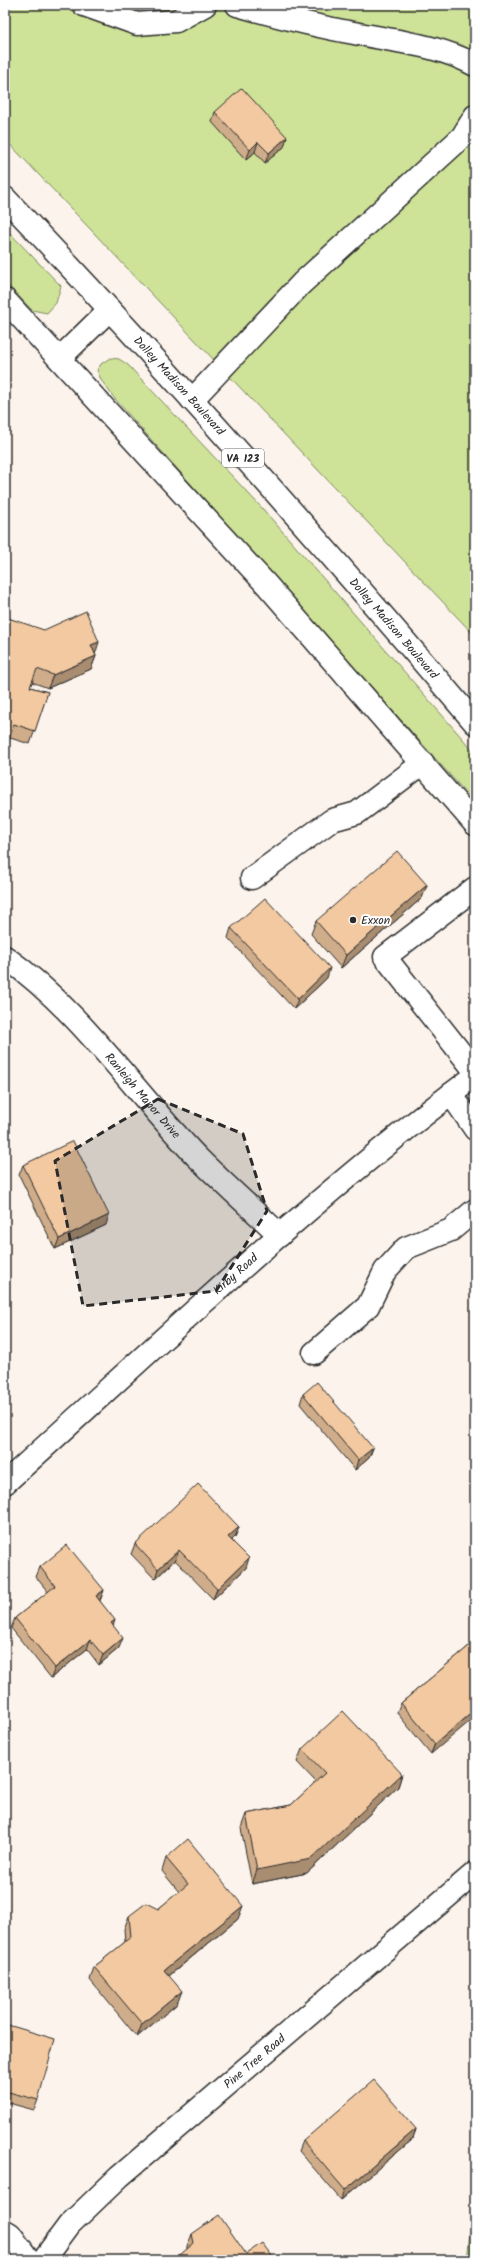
<svg xmlns="http://www.w3.org/2000/svg" width="480" height="2265" viewBox="0 0 480 2265" font-family="Kalam,sans-serif">
  <style>
    .green { fill: #cee398; stroke: #7c8762 }
    .lines { fill: none; stroke-linecap: round; stroke-linejoin: round }
    .minor-casing { stroke: #2b2b2b; stroke-width: 25 }
    .major-casing { stroke: #2b2b2b; stroke-width: 25 }
    .minor { stroke: #fff; stroke-width: 22 }
    .major { stroke: #fff; stroke-width: 22 }
    .wall { fill: #d0ad8a; stroke: #2b2b2b }
    .shaded-wall { fill: #a98d71; stroke: #2b2b2b }
    .building { fill: #f2c9a1; stroke: #2b2b2b }
    .marked { fill: #2b2b2b; fill-opacity: 0.2; stroke: #2b2b2b; stroke-width: 3; stroke-dasharray: 8 5; stroke-linejoin: round }
    .poi-dot { fill: #2b2b2b; stroke: #fff; stroke-width: 1.5 }
    .labels { text-anchor: middle; stroke-width: 4; stroke-linejoin: round; paint-order: stroke }
    .shield { fill: #fff; stroke: #6b6b6b; stroke-width: 1 }
    .shield-label { font-size: 11px; font-weight: bold; fill: #2b2b2b }
    .street-label { font-size: 12px; fill: #2b2b2b; stroke: #fff }
    .poi-label { font-size: 12px; fill: #2b2b2b; stroke: #fff; text-anchor: start }
  </style>
  <rect width="100%" height="100%" fill="#fcf4ec"/>
  <filter id="ink" filterUnits="userSpaceOnUse"><feTurbulence type="fractalNoise" baseFrequency=".025" numOctaves="2"/><feDisplacementMap in="SourceGraphic" scale="8" xChannelSelector="R" yChannelSelector="G"/><feConvolveMatrix kernelMatrix="1 2 1 2 8 2 1 2 1" color-interpolation-filters="sRGB"/></filter>
  <g filter="url(#ink)">
    <g class="green">
      <polygon points="5,5 475,5 475,636 5,139"/>
      <polygon points="5,228 61,286 56,303 47,313 32,310 5,282"/>
      <polygon points="110,358 119,359 128,365 262,508 475,753 475,803 115,399 101,380 97,370 101,364"/>
      <polygon points="475,2186 475,2260 467,2260"/>
    </g>
    <g class="lines">
      <defs>
        <g id="minor">
          <polyline points="84,5 137,24 176,21 205,5"/>
          <path d="M237 5C276 16 314 26 354 33 394 41 439 45 475 65"/>
          <polyline points="192,400 302,283 462,137 475,116"/>
          <polyline points="252,878 332,820 357,813 423,763"/>
          <polyline points="475,888 385,957 475,1071"/>
          <path id="s1" d="M5 957C80 1010 133 1090 196 1156 223 1183 252 1209 280 1235"/>
          <polyline points="451,1094 475,1129"/>
          <polyline points="314,1353 368,1306 385,1271 406,1248 451,1230 475,1210"/>
          <polyline points="5,2231 10,2234 29,2260"/>
          <path id="s2" d="M43 2260 69 2225 119 2177 475 1873"/>
        </g>
        <g id="major">
          <path id="s3" d="M5 198C167 368 323 544 475 723"/>
          <polyline points="5,300 266,584 475,824"/>
          <polyline points="60,358 109,310"/>
          <path id="s4" d="M5 1483C159 1344 309 1200 475 1076"/>
        </g>
      </defs>
      <use href="#minor" class="minor-casing"/>
      <use href="#major" class="major-casing"/>
      <use href="#minor" class="minor"/>
      <use href="#major" class="major"/>
    </g>
    <g class="wall">
      <polygon points="313,5 328,5 315,9"/>
      <polygon points="215,112 284,147 265,163 255,152 246,160 212,122"/>
      <polygon points="5,617 95,653 96,656 91,669 48,688 32,682 30,687 48,692 30,744 10,738 5,751"/>
      <polygon points="427,885 422,898 341,968 311,934 316,921"/>
      <polygon points="231,928 327,978 294,1009 228,938"/>
      <polygon points="23,1165 106,1225 55,1249 19,1175"/>
      <polygon points="303,1394 373,1448 369,1458 355,1470 300,1404"/>
      <polygon points="239,1527 235,1537 232,1540 246,1568 213,1599 175,1560 155,1579 131,1554 135,1544"/>
      <polygon points="40,1567 104,1590 100,1601 113,1626 119,1648 99,1665 87,1649 51,1678 11,1628 15,1618 48,1592 36,1577"/>
      <polygon points="475,1641 431,1754 397,1713 401,1703"/>
      <polygon points="302,1749 402,1774 398,1787 307,1873 252,1884 241,1828 246,1814 291,1805 316,1782 297,1762"/>
      <polygon points="166,1858 238,1919 169,1976 177,2004 137,2037 90,1980 94,1967 125,1942 124,1929 129,1916 158,1909 179,1892 162,1871"/>
      <polygon points="8,2025 38,2100 34,2110 5,2102 5,2032"/>
      <polygon points="416,2129 413,2139 341,2200 299,2151 303,2141"/>
      <polygon points="192,2234 246,2254 187,2249 187,2247"/>
    </g>
    <g class="shaded-wall">
      <polygon points="317,5 328,5 315,9"/>
      <polygon points="287,137 284,147 265,163 269,153"/>
      <polygon points="258,142 255,152 246,160 250,150"/>
      <polygon points="99,642 95,655 91,645"/>
      <polygon points="96,656 91,669 48,688 53,675"/>
      <polygon points="427,885 422,898 341,968 346,955"/>
      <polygon points="330,968 327,978 294,1009 298,999"/>
      <polygon points="109,1215 106,1225 55,1249 59,1239"/>
      <polygon points="373,1448 369,1458 355,1470 358,1460"/>
      <polygon points="239,1527 235,1537 225,1547 228,1537"/>
      <polygon points="179,1550 175,1560 155,1579 158,1569"/>
      <polygon points="249,1558 246,1568 213,1599 217,1589"/>
      <polygon points="104,1590 100,1600 93,1606 96,1596"/>
      <polygon points="115,1620 112,1630 111,1623"/>
      <polygon points="123,1638 119,1648 99,1665 103,1655"/>
      <polygon points="90,1640 87,1649 51,1678 55,1668"/>
      <polygon points="475,1710 475,1717 431,1754 435,1744"/>
      <polygon points="402,1774 398,1787 307,1873 252,1884 257,1870"/>
      <polygon points="243,1906 238,1919 160,1983 164,1970"/>
      <polygon points="182,1991 177,2004 137,2037 142,2024"/>
      <polygon points="416,2129 413,2139 341,2200 345,2190"/>
    </g>
    <g class="building">
      <polygon points="242,88 287,137 269,153 258,142 250,150 215,112"/>
      <polygon points="86,611 99,642 91,645 96,656 53,675 37,669 30,687 48,692 35,731 14,724 7,747 5,746 5,617 44,630"/>
      <polygon points="397,851 427,885 346,955 316,921"/>
      <polygon points="265,898 330,968 298,999 231,928"/>
      <polygon points="73,1141 109,1215 59,1239 23,1165"/>
      <polygon points="317,1382 373,1448 358,1460 303,1394"/>
      <polygon points="198,1484 239,1527 228,1537 249,1558 217,1589 179,1550 158,1569 135,1544"/>
      <polygon points="67,1545 104,1590 96,1596 115,1620 111,1623 123,1638 103,1655 90,1640 55,1668 15,1618 55,1586 40,1567"/>
      <polygon points="475,1641 475,1710 435,1744 401,1703"/>
      <polygon points="343,1711 402,1774 311,1859 257,1870 246,1814 291,1805 325,1773 302,1749"/>
      <polygon points="188,1839 243,1906 164,1970 182,1991 142,2024 94,1967 131,1937 129,1916 146,1903 158,1909 188,1884 166,1858"/>
      <polygon points="8,2025 55,2039 38,2100 5,2091 5,2034"/>
      <polygon points="374,2080 416,2129 345,2190 303,2141"/>
      <polygon points="219,2215 246,2254 262,2243 275,2260 174,2260 194,2243 192,2234"/>
    </g>
  </g>
  <path class="marked" d="M158 1099 243 1134 267 1211 216 1291 83 1306 55 1161Z"/>
  <circle class="poi-dot" cx="353" cy="920" r="4"/>
  <g class="labels">
    <rect class="shield" x="222" y="449" width="42" height="18" rx="3"/>
    <g class="shield-label">
      <text x="243" y="462">VA 123</text>
    </g>
    <g class="street-label">
      <text dy="4" stroke="none"><textPath href="#s3" startOffset="256">Dolley Madison Boulevard</textPath></text>
      <text dy="4" stroke="none"><textPath href="#s3" startOffset="580">Dolley Madison Boulevard</textPath></text>
      <text dy="4" stroke="none"><textPath href="#s1" startOffset="196">Ranleigh Manor Drive</textPath></text>
      <text dy="4" stroke="none"><textPath href="#s4" startOffset="311">Kirby Road</textPath></text>
      <text dy="4" stroke="none"><textPath href="#s2" startOffset="291">Pine Tree Road</textPath></text>
    </g>
    <g class="poi-label">
      <text x="361" y="924">Exxon</text>
    </g>
  </g>
  <rect width="480" height="2265" fill="none" stroke="#fff" stroke-width="20"/>
  <rect x="10" y="10" width="460" height="2245" fill="none" stroke="#2b2b2b" stroke-width="1.5" filter="url(#ink)"/>
</svg>
